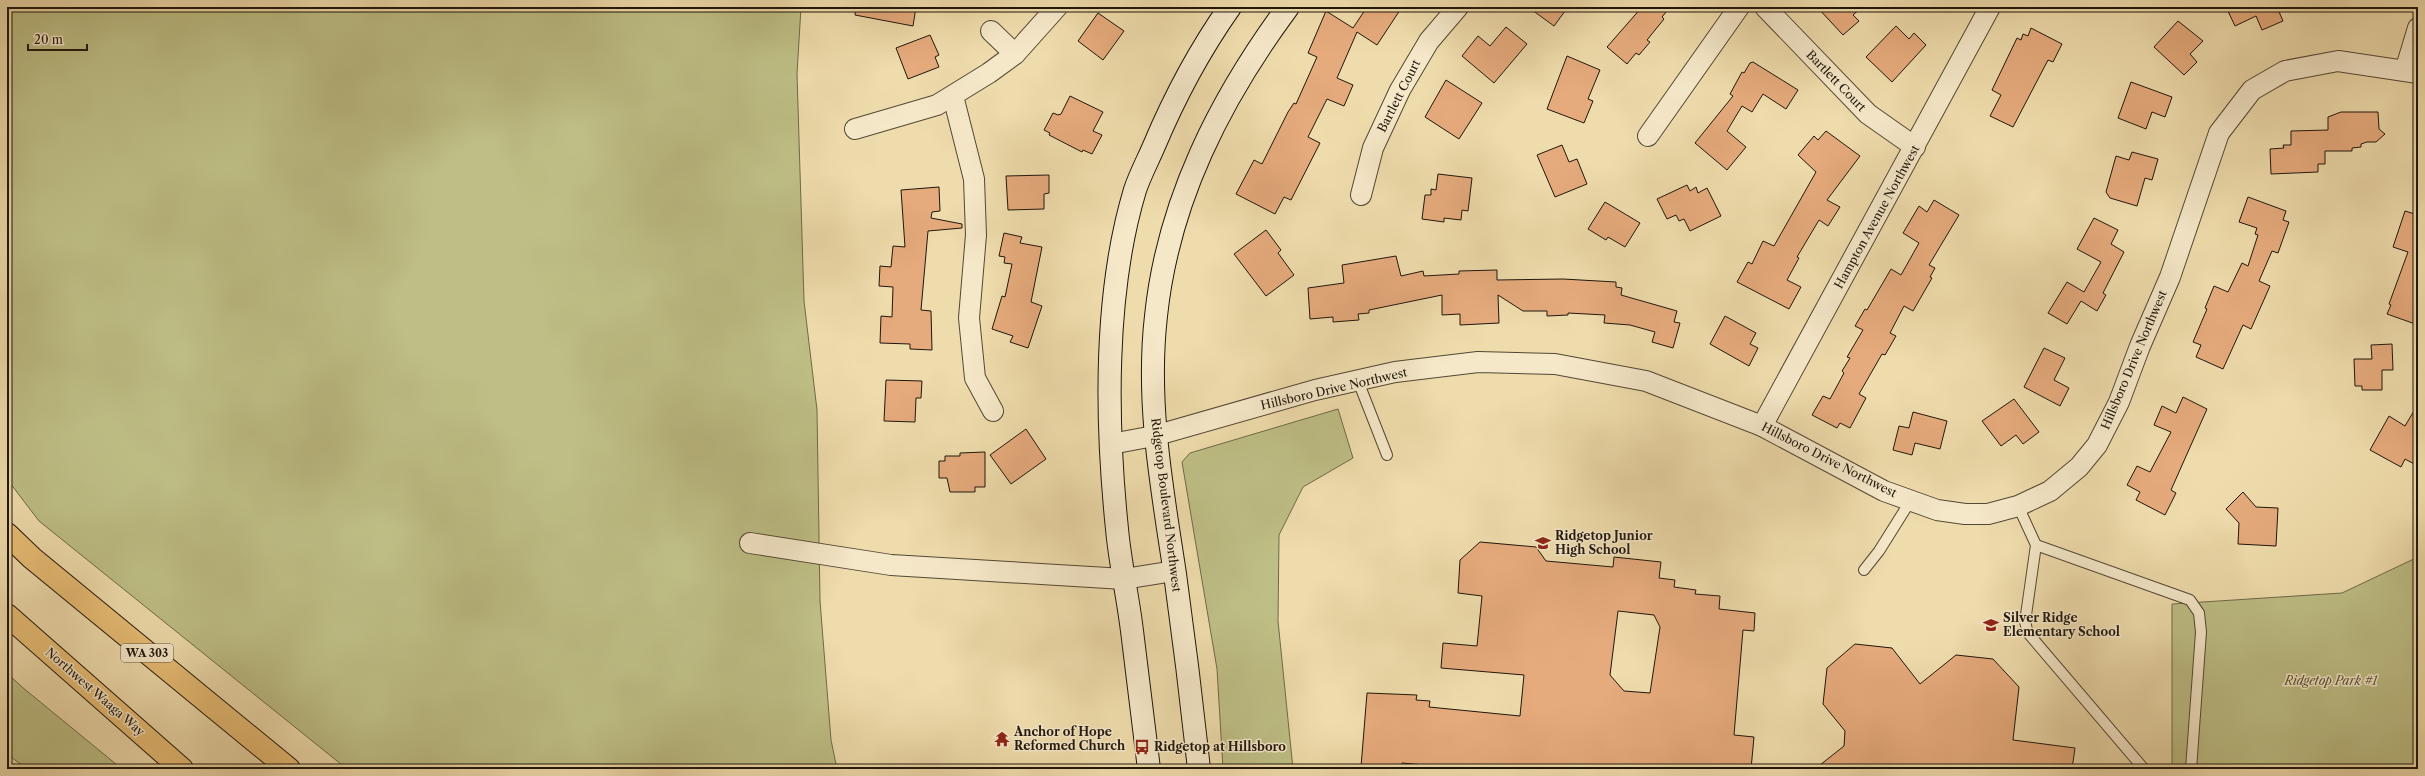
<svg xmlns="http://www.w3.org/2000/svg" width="2425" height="776" viewBox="0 0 2425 776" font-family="'Libre Caslon Text',serif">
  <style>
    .green { fill: #bebf86; stroke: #6e6a49 }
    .building { fill: #e6ab7d; stroke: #1f160c; fill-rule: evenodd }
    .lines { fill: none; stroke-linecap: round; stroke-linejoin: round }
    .service-casing { stroke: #534834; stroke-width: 12 }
    .minor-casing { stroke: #534834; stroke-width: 22 }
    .secondary-casing { stroke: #1f160c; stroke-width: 24 }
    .trunk-casing { stroke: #1f160c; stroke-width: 24 }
    .service { stroke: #f5e8c9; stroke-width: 10 }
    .minor { stroke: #f5e8c9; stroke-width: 20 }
    .secondary { stroke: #f5e8c9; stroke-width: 22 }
    .trunk { stroke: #e8be76; stroke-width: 22 }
    .labels { text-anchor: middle; stroke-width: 3; stroke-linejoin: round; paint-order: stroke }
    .shield { fill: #f5e8c9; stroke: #5f5545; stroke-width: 1 }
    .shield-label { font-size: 11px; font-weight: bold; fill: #1f160c }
    .street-label { font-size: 12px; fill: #1f160c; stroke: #f5e8c9 }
    .poi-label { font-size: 12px; font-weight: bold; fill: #1f160c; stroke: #f5e8c9; text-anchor: start }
    .park-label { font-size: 12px; font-style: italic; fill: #575137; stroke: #f5e8c9 }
  </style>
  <rect width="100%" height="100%" fill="#efdcac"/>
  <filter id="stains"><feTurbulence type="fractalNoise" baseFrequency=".005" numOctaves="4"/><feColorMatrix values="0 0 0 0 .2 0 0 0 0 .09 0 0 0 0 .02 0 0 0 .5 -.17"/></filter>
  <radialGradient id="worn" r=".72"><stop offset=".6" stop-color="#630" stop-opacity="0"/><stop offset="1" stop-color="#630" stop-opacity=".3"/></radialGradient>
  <g class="green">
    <polygon points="7,7 801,7 797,74 804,301 817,410 820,601 831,740 837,769 347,769 39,521 7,479"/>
    <polygon points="1338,409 1353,458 1303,487 1279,535 1278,621 1293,769 1223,769 1217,669 1182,462 1190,453"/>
    <polygon points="2418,557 2418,769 2172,769 2172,604 2342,593"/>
    <polygon points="7,673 22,687 122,769 27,769 7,754"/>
  </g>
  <g class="building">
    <polygon points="856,7 916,7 913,26 855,15"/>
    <polygon points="1367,7 1402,7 1377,45 1357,32 1337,78 1353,85 1344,106 1327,99 1308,137 1320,143 1291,200 1284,197 1275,214 1236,194 1254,160 1262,164 1288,112 1294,103 1296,104 1317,57 1308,53 1326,11 1353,28"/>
    <polygon points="1528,7 1568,7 1554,26"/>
    <polygon points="1642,7 1670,7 1662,17 1664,19 1647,40 1650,42 1639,55 1636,53 1627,64 1607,47"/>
    <polygon points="1817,7 1862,7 1853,15 1859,21 1843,35"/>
    <polygon points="2226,7 2277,7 2283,21 2262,30 2256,16 2235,26"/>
    <polygon points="1098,13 1124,31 1103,60 1078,41"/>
    <polygon points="2178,21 2203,41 2190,54 2197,62 2184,75 2154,47"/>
    <polygon points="1896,26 1909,39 1914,33 1926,45 1892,82 1866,57"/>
    <polygon points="1506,27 1527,44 1494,83 1462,56 1478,36 1490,46"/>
    <polygon points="2031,28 2062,44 2053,62 2048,60 2013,127 1990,116 2001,95 1992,90 2017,38 2021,40 2023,34 2028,36"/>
    <polygon points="930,35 939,55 935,57 939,67 908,79 896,48"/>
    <polygon points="1567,56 1600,70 1588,99 1593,101 1584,123 1547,109"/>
    <polygon points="1753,62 1798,90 1786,109 1763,94 1752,112 1742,106 1727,131 1746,147 1727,170 1695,143 1733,96 1730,94 1742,72 1744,73 1750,63"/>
    <polygon points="1446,80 1482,103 1459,139 1425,117"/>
    <polygon points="2131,82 2172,97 2165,117 2152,112 2146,129 2118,118"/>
    <polygon points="1070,96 1103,112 1093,131 1102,135 1092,154 1083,150 1082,152 1049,135 1050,133 1044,130 1053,113 1058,115 1061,114"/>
    <polygon points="2341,112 2378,112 2379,129 2385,134 2376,142 2367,142 2361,144 2361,147 2352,148 2352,151 2325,151 2325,164 2318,164 2318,172 2271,174 2270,149 2284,148 2283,145 2291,145 2291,131 2328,130 2328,117"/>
    <polygon points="1826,131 1860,156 1827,200 1840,207 1828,226 1819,220 1797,257 1799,258 1787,280 1801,287 1789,309 1737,282 1748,262 1752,264 1763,241 1774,246 1816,172 1798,155 1814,136 1818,140"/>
    <polygon points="1562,145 1569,162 1577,159 1587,184 1555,197 1537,155"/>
    <polygon points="2132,152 2158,159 2152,180 2145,178 2137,206 2110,198 2106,192 2116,156 2129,160"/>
    <polygon points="1438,174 1472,178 1468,211 1462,210 1461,220 1444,218 1444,222 1422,219 1425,195 1431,195 1431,189 1436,190"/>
    <polygon points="1049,175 1049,193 1044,194 1044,209 1008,210 1006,176"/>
    <polygon points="1687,185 1690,191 1696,187 1698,193 1707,188 1721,216 1690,231 1684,219 1679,221 1676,215 1667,219 1657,199"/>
    <polygon points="939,187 940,211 932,212 931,218 962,224 962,228 928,231 921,310 931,311 932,350 910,349 910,344 880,343 881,316 892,317 893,287 879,286 880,266 891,267 893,246 905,247 901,190"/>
    <polygon points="2248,197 2286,211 2283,220 2289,222 2278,253 2272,251 2259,281 2270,286 2251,329 2243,325 2223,369 2196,357 2201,345 2193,342 2207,309 2205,308 2214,286 2228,292 2242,263 2248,266 2258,235 2255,234 2257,228 2239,222"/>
    <polygon points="1934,200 1959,215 1929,265 1935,268 1930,277 1932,278 1913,311 1904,306 1890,333 1896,336 1885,355 1882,354 1859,394 1866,398 1850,428 1840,423 1837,428 1812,415 1823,396 1830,399 1844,373 1842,371 1850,358 1847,357 1863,330 1855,326 1865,309 1867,310 1891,269 1901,275 1919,243 1903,233 1919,206 1927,212"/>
    <polygon points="1605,202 1640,223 1625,247 1608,237 1606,240 1588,229"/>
    <polygon points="2405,211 2418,215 2418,325 2387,314 2391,305 2389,304 2408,252 2393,247"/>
    <polygon points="2094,218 2118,230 2111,244 2124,252 2103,293 2106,295 2097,311 2081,301 2067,324 2048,313 2067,282 2084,292 2101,262 2077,249"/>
    <polygon points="1266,230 1281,250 1278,253 1294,275 1266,296 1234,254"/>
    <polygon points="1004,233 1022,237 1020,243 1042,247 1031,302 1042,306 1028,348 1010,342 1013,336 992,329 1002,296 1005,297 1012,264 1004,263 1005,257 999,256"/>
    <polygon points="1396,256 1401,276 1423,271 1424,276 1459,274 1459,271 1497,270 1497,280 1563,279 1616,282 1616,287 1622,288 1621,295 1677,311 1674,322 1680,323 1673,348 1652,342 1655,332 1630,325 1604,323 1605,315 1568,313 1568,315 1547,316 1547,311 1523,311 1498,295 1499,323 1460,325 1460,314 1442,315 1442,295 1369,310 1369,313 1358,314 1359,320 1333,322 1333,317 1310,319 1308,288 1344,283 1342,265"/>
    <polygon points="1725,316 1756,333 1750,344 1758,348 1749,366 1710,344"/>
    <polygon points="2392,344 2393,370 2382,370 2382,390 2362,390 2362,386 2355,386 2354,359 2372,359 2371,345"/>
    <polygon points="2044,348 2065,358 2054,380 2069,388 2060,406 2024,387"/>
    <polygon points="886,380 922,381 921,398 916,398 915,422 884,421"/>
    <polygon points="2183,397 2207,409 2171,490 2176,493 2165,515 2136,500 2140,492 2127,485 2137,466 2150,472 2171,432 2154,425 2162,406 2176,413"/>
    <polygon points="2014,399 2039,432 2023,444 2016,435 2001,446 1982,421"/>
    <polygon points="2418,404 2418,466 2405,459 2401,467 2370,450 2389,416 2405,426"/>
    <polygon points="1913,412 1947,421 1940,449 1915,443 1912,455 1893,450 1899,426 1909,428"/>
    <polygon points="1026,429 1046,459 1011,484 990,455"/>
    <polygon points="985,452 985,487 975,487 975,492 950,492 947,478 939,478 939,461 945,461 945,456 960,456 960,453"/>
    <polygon points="2243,492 2256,507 2278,508 2276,546 2238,544 2239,523 2226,509"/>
    <path d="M1480 542 1536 547 1546 561 1613 567 1614 557 1661 562 1659 578 1675 580 1674 587 1696 590 1695 594 1720 596 1719 609 1755 613 1754 631 1743 630 1734 735 1754 737 1751 769H1447V767L1402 763 1401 769 1361 767 1367 693 1417 695 1416 700 1430 701 1429 707 1520 716 1524 675 1441 668 1443 643 1477 646 1482 596 1458 593 1460 560ZM1618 611 1654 615 1660 627 1650 693 1624 691 1610 675Z"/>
    <polygon points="1855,644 1892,648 1920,684 1956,655 1993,659 2019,687 2013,740 2075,748 2072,769 1815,769 1844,746 1845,731 1823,704 1827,668"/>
  </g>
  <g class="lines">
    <defs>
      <g id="service">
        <polyline points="1358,381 1387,455"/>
        <polyline points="2018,506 2036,545 2025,622 2028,633 2144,769"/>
        <polyline points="2036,545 2190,600 2199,613 2201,632 2191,769"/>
        <polyline points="1864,570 1879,551 1911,500"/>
      </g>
      <g id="minor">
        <polyline points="1765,7 1868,114 1915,147"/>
        <polyline points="991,31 1015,54"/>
        <polyline points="2405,71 2418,28"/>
        <polyline points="953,96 974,179 976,235 969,318 975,378 993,411"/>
        <polyline points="855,129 937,105 989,73 1015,54 1057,7"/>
        <polyline points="1648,136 1739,7"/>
        <polyline points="1361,195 1373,148 1400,90 1429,41 1458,7"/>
        <polyline points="1762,426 1990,7"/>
        <polyline points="1111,444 1154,436 1315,390 1395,372 1478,362 1555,364 1646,381 1762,426 1884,491 1937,510 1965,514 1988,514 2018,506 2050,491 2079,467 2097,445 2119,402 2140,346 2170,277 2219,133 2252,90 2285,71 2338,61 2418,73"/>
        <polyline points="750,543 891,565 1124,579 1174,571"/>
      </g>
      <g id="secondary">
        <path d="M1149 769C1143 723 1138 677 1132 631 1128 597 1120 563 1117 529 1106 422 1104 293 1135 190 1140 175 1148 160 1154 146 1175 96 1199 51 1230 7"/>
        <path d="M1199 769C1192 704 1184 639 1175 574 1162 488 1146 403 1156 316 1168 201 1220 99 1288 7"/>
      </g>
      <g id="trunk">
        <polyline points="7,534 32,558 289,769"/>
        <polyline points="7,615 182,769"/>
      </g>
    </defs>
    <use href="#service" class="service-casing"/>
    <use href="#minor" class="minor-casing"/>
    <use href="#secondary" class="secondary-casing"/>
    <use href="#trunk" class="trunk-casing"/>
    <use href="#service" class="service"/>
    <use href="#minor" class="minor"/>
    <use href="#secondary" class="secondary"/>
    <use href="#trunk" class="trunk"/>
  </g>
  <defs>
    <symbol id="school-bare" viewBox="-9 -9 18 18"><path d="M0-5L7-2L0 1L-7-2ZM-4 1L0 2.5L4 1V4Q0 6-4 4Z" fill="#8f2418" stroke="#f5e8c9" stroke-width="2.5" paint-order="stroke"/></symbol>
    <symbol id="temple-bare" viewBox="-9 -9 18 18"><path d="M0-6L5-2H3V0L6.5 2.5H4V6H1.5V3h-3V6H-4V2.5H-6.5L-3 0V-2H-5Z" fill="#8f2418" stroke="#f5e8c9" stroke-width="2.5" paint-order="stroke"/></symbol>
    <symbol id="bus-bare" viewBox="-9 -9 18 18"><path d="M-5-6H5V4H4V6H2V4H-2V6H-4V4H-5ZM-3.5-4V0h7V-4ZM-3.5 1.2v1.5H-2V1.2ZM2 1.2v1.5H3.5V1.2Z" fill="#8f2418" stroke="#f5e8c9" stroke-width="2.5" paint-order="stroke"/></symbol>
  </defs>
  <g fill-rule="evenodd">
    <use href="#school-bare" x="1532" y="532" width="22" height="22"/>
    <use href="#school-bare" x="1980" y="614" width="22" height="22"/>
    <use href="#temple-bare" x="991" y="728" width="22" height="22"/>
    <use href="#bus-bare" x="1131" y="736" width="22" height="22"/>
  </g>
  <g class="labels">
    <rect class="shield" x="121" y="644" width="52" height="18" rx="3"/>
    <g class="shield-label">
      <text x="147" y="657">WA 303</text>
    </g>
    <g class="street-label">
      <text transform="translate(1836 81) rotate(46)" y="4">Bartlett Court</text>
      <text transform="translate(1399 96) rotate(-63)" y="4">Bartlett Court</text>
      <text transform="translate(1877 217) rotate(-61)" y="4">Hampton Avenue Northwest</text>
      <text transform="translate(2134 360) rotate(-67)" y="4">Hillsboro Drive Northwest</text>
      <text transform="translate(1334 389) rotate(-13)" y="4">Hillsboro Drive Northwest</text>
      <text transform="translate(1829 460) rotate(27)" y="4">Hillsboro Drive Northwest</text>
      <text transform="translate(1166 505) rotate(83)" y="4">Ridgetop Boulevard Northwest</text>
      <text transform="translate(95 692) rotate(41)" y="4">Northwest Waaga Way</text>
    </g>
    <g class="poi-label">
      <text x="1555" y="540">Ridgetop Junior<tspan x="1555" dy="14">High School</tspan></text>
      <text x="2003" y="622">Silver Ridge<tspan x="2003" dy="14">Elementary School</tspan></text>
      <text x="1014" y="736">Anchor of Hope<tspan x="1014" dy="14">Reformed Church</tspan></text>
      <text x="1154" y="751">Ridgetop at Hillsboro</text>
    </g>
    <g class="park-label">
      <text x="2331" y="685">Ridgetop Park #1</text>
    </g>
  </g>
  <rect width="2425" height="776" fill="none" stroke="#efdcac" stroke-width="24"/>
  <rect x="8" y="8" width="2409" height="760" fill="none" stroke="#1f160c" stroke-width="2"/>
  <rect x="12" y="12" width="2401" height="752" fill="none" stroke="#1f160c"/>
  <path d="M28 44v6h59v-6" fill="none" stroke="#1f160c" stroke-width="2"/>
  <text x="34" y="44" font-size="12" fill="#1f160c" stroke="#f5e8c9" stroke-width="3" paint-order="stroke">20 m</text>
  <rect width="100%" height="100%" filter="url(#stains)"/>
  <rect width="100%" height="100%" fill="url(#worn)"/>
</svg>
